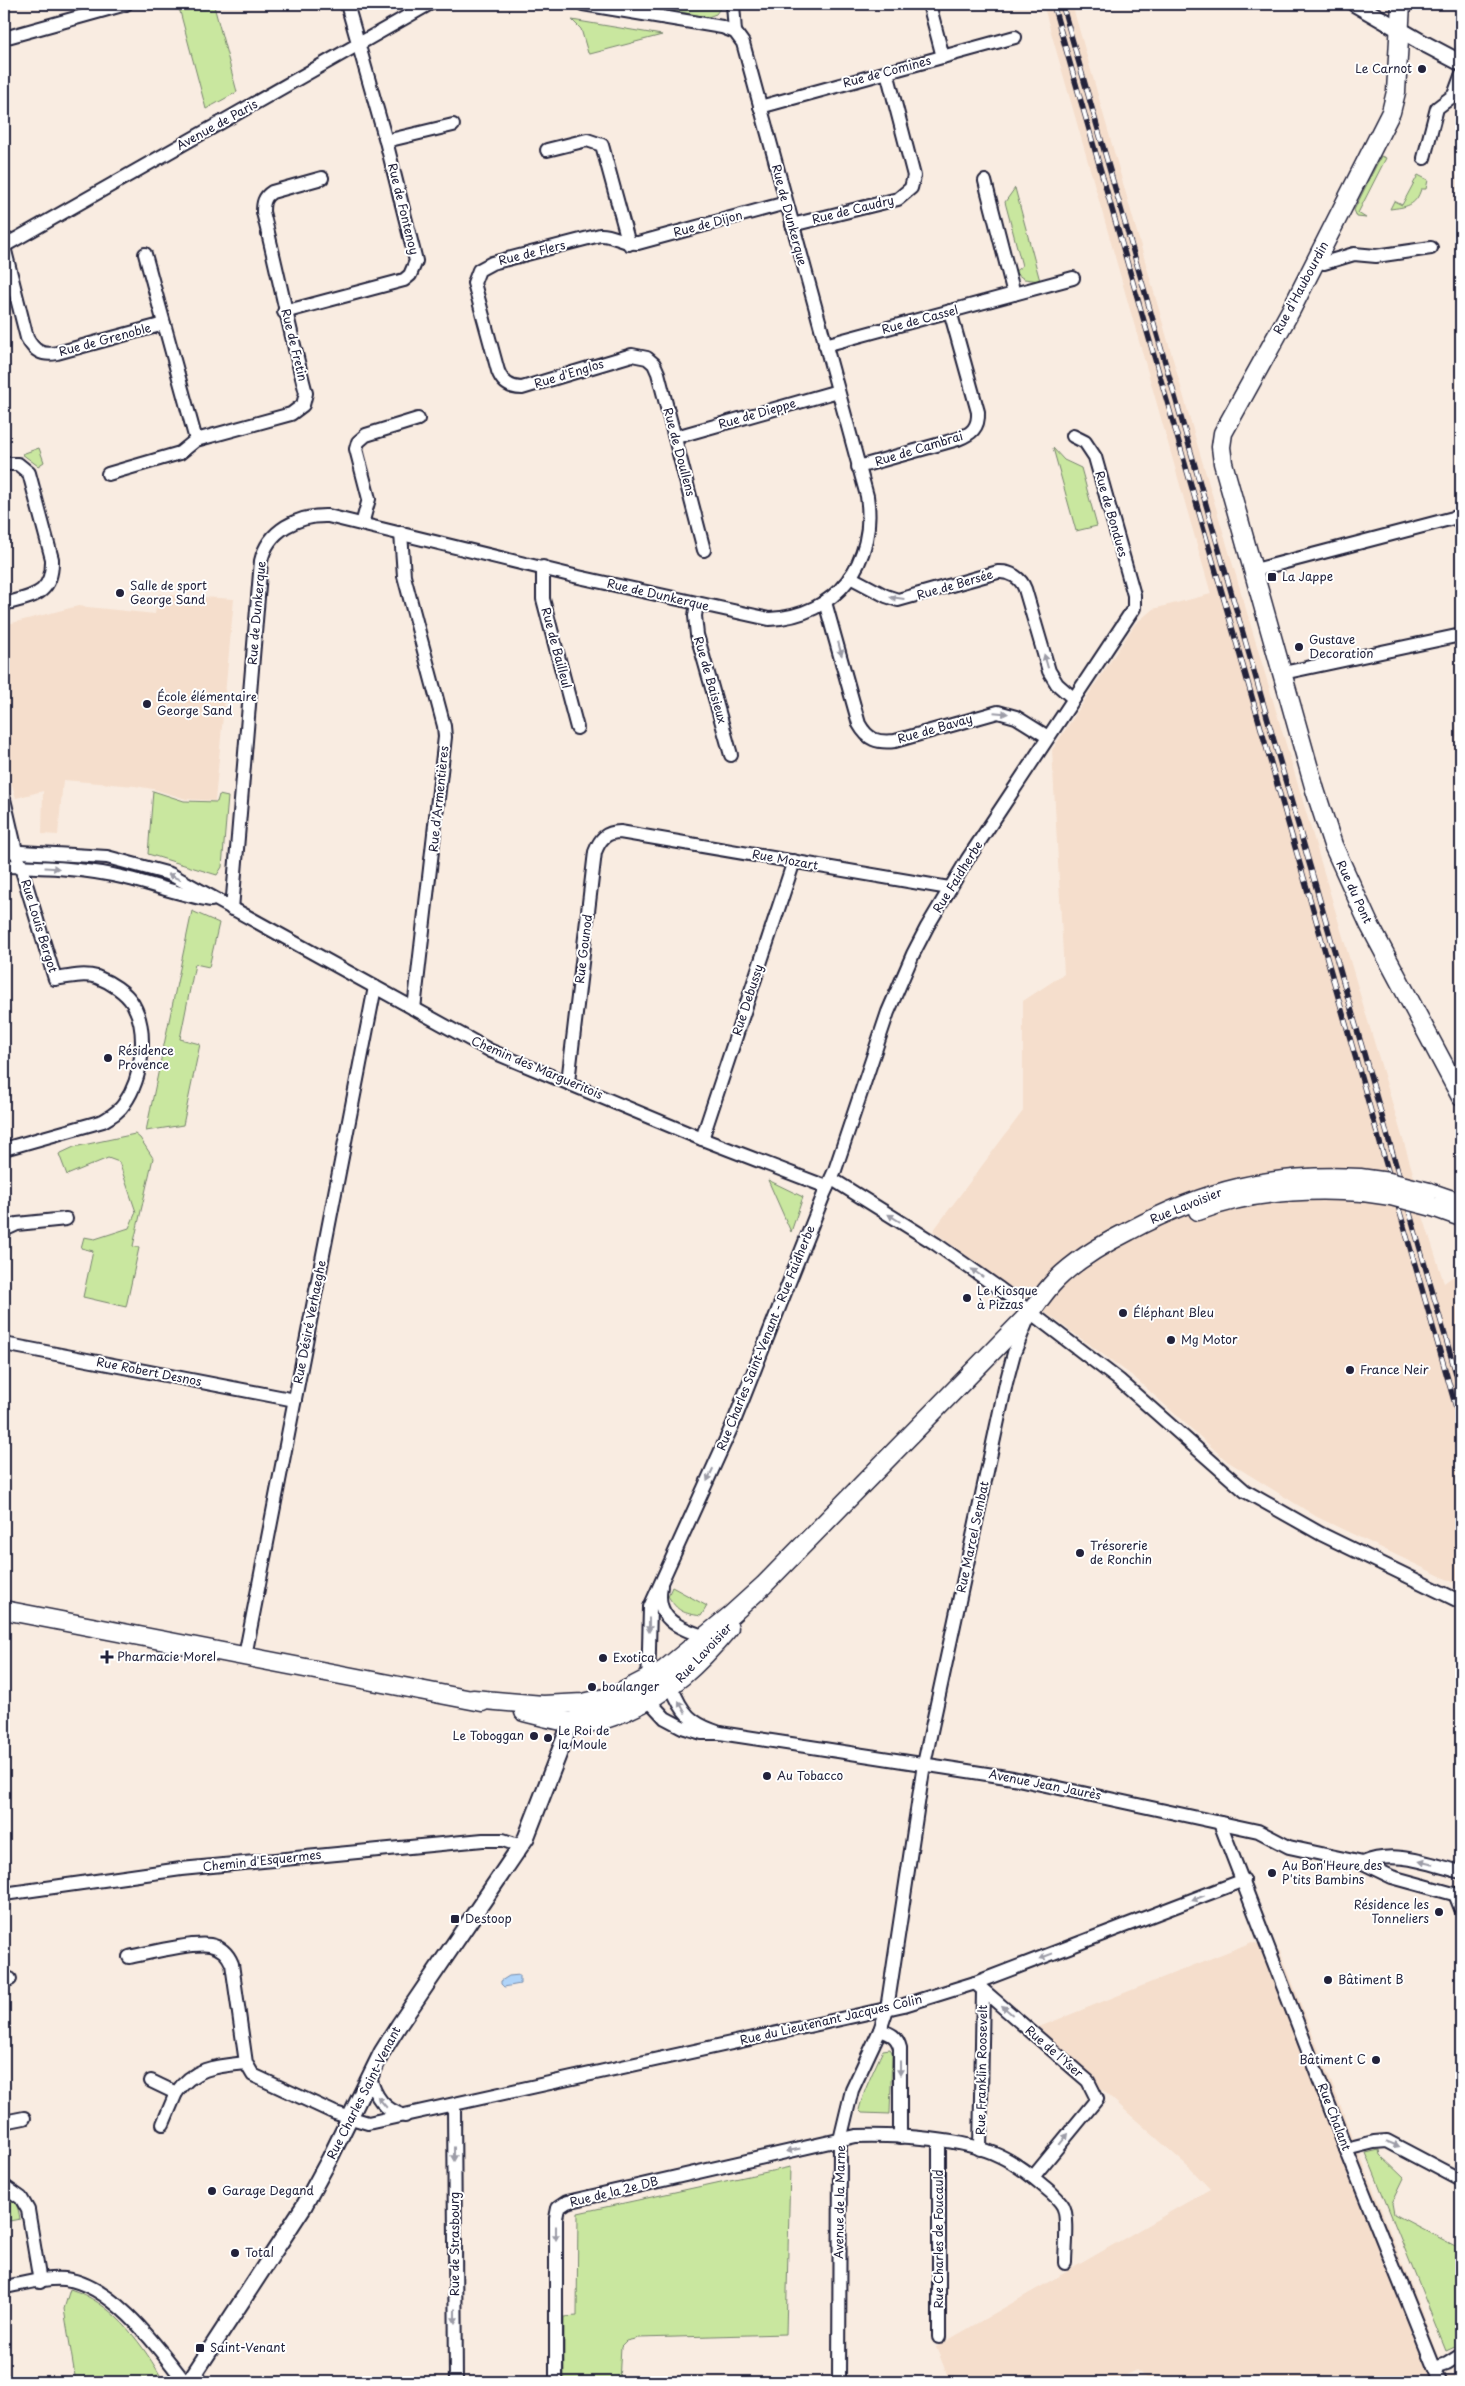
<svg xmlns="http://www.w3.org/2000/svg" width="1465" height="2386" viewBox="0 0 1465 2386" font-family="'Playpen Sans',sans-serif">
  <style>
    .built { fill: #f5decc }
    .green { fill: #c9e79f; stroke: #76846d }
    .water { fill: #b0d4f9; stroke: #778dad }
    .lines { fill: none; stroke-linecap: round; stroke-linejoin: round }
    .minor-casing { stroke: #22223b; stroke-width: 16 }
    .tertiary-casing { stroke: #22223b; stroke-width: 19 }
    .secondary-casing { stroke: #22223b; stroke-width: 21 }
    .minor { stroke: #fff; stroke-width: 12 }
    .tertiary { stroke: #fff; stroke-width: 15 }
    .secondary { stroke: #fff; stroke-width: 18 }
    .rail-casing { stroke: #22223b; stroke-width: 5.5 }
    .rail { stroke: #fff; stroke-width: 4; stroke-dasharray: 11; stroke-linecap: butt }
    .secondary-bridge-casing { stroke: #22223b; stroke-width: 21; stroke-linecap: butt }
    .secondary-bridge { stroke: #fff; stroke-width: 18 }
    .oneway { fill: #9c9ca7 }
    .poi-dot { fill: #22223b; stroke: #fff; stroke-width: 2 }
    .labels { text-anchor: middle; stroke-width: 4; stroke-linejoin: round; paint-order: stroke }
    .poi-label { font-size: 12px; fill: #22223b; stroke: #fff; text-anchor: start }
    .street-label { font-size: 12px; fill: #22223b; stroke: #fff }
  </style>
  <rect width="100%" height="100%" fill="#f9ece1"/>
  <filter id="ink" filterUnits="userSpaceOnUse"><feTurbulence type="fractalNoise" baseFrequency=".02" numOctaves="2"/><feDisplacementMap in="SourceGraphic" scale="10" xChannelSelector="R" yChannelSelector="G"/><feConvolveMatrix kernelMatrix="1 2 1 2 8 2 1 2 1" color-interpolation-filters="sRGB"/></filter>
  <g filter="url(#ink)">
    <g class="built">
      <polygon points="1043,4 1072,4 1198,447 1415,1180 1377,1174 1386,1205 1422,1213 1444,1283 1461,1271 1461,1586 1317,1517 1227,1461 1134,1377 933,1231 1023,1111 1023,1001 1064,974 1052,750 1135,624 1153,609 1211,594"/>
      <polygon points="158,594 234,599 215,801 186,799 153,789 135,786 63,780 58,835 42,834 43,791 16,798 4,758 4,625 78,606 155,614"/>
      <polygon points="1252,1942 1280,1951 1449,2382 1151,2382 1136,2370 1113,2382 950,2382 936,2347 1210,2189 1191,2169 1034,2029"/>
    </g>
    <g class="green">
      <polygon points="178,4 192,4 204,9 214,6 237,92 206,109"/>
      <polygon points="637,4 723,4 716,14 708,17"/>
      <polygon points="572,20 662,35 590,54 588,53 581,29"/>
      <polygon points="1381,156 1386,158 1358,213 1366,218 1357,217 1354,210"/>
      <path d="M1418 175 1428 180 1426 189H1421C1416 206 1406 207 1390 209L1394 201 1402 205Z"/>
      <polygon points="1015,188 1040,281 1024,279 1014,272 1022,266 1005,202"/>
      <polygon points="39,448 44,462 38,466 22,454"/>
      <polygon points="1053,448 1064,460 1081,468 1097,526 1076,531"/>
      <polygon points="153,791 184,801 217,802 219,795 228,797 222,867 217,875 148,854"/>
      <polygon points="192,911 219,923 209,967 195,964 180,1039 200,1044 183,1125 146,1131"/>
      <polygon points="135,1134 140,1138 153,1158 133,1246 139,1248 126,1307 83,1297 93,1251 81,1248 84,1237 95,1239 129,1228 136,1212 119,1162 108,1158 67,1175 59,1154 74,1147"/>
      <polygon points="768,1180 803,1197 791,1232"/>
      <path d="M672 1587 707 1606 701 1616C683 1613 678 1612 668 1596Z"/>
      <path d="M890 2049 892 2052 890 2114 862 2113 859 2110C864 2089 874 2070 883 2050Z"/>
      <polygon points="1379,2150 1380,2155 1404,2178 1392,2203 1394,2214 1461,2249 1461,2323 1457,2330 1461,2339 1457,2346 1446,2351 1366,2153"/>
      <polygon points="790,2167 786,2334 639,2338 626,2341 621,2346 619,2382 564,2382 564,2317 577,2316 578,2213"/>
      <path d="M4 2194C16 2200 18 2206 20 2219L4 2222Z"/>
      <path d="M70 2289C111 2302 139 2339 160 2375L120 2382H76L64 2309Z"/>
    </g>
    <polygon class="water" points="520,1975 520,1984 504,1987 501,1984 501,1981 509,1976"/>
    <g class="lines">
      <defs>
        <g id="minor">
          <polyline points="583,4 722,27 735,32"/>
          <polyline points="929,4 943,57"/>
          <polyline points="4,38 126,4"/>
          <polyline points="760,107 1015,37"/>
          <polyline points="386,141 453,125"/>
          <polyline points="547,150 587,140 602,145 629,244"/>
          <polyline points="1424,158 1437,108 1454,95 1461,76"/>
          <polyline points="985,181 1014,294"/>
          <polyline points="792,225 898,199 911,188 914,176 887,72"/>
          <polyline points="4,246 429,4"/>
          <path d="M4 247 27 338C34 351 42 356 57 353L164 324"/>
          <polyline points="145,254 196,440"/>
          <polyline points="1316,261 1324,263 1354,254 1376,256 1431,248"/>
          <polyline points="284,312 404,280 410,275 416,261 386,141 347,4"/>
          <polyline points="825,345 1073,278"/>
          <polyline points="676,437 838,391"/>
          <path d="M4 464H18L29 473 52 559C53 595 33 596 4 604"/>
          <path d="M858 467 958 439C971 434 979 428 978 412L950 311"/>
          <path d="M108 474 180 453 196 440 291 414 303 405 306 393C290 333 278 273 263 212 263 203 264 197 272 192L322 178"/>
          <polyline points="362,524 369,499 356,449 358,442 366,435 418,419"/>
          <polyline points="401,533 404,576 444,726 445,737 414,1009"/>
          <path d="M704 550 658 373 654 364 647 358 632 355 522 388C510 388 502 382 498 371L474 283 479 270 492 263 600 235C613 234 624 244 638 243L786 203"/>
          <polyline points="543,567 543,599 577,728"/>
          <polyline points="1255,570 1461,516"/>
          <path d="M850 577 886 596 898 600 998 572C1010 571 1021 578 1025 589L1049 671 1057 684 1074 699"/>
          <path d="M825 602 859 724C868 740 877 743 895 741L998 712 1016 717 1048 737"/>
          <polyline points="697,603 695,616 697,635 731,755"/>
          <polyline points="1283,673 1461,635"/>
          <path d="M4 799 16 851 55 979C69 977 83 973 97 977 110 982 126 992 133 1004 149 1032 142 1079 124 1104 119 1112 111 1116 103 1121L4 1149"/>
          <polyline points="4,851 107,857 170,874 491,1051 702,1139 827,1187"/>
          <path d="M4 866C44 867 87 868 126 878 155 885 181 895 211 900"/>
          <path d="M232 909 261 561C268 530 298 515 328 516L574 576 769 619C837 616 877 562 867 496L743 43 735 32 733 4"/>
          <path d="M568 1082 595 852C600 839 606 832 620 832L949 888"/>
          <polyline points="702,1139 794,861"/>
          <polyline points="832,1179 936,1244 1000,1289 1119,1380 1245,1491 1321,1534 1461,1602"/>
          <polyline points="4,1230 17,1224 66,1219"/>
          <polyline points="4,1344 295,1400"/>
          <path d="M661 1586C654 1623 684 1629 711 1639"/>
          <polyline points="245,1656 375,987"/>
          <path d="M665 1682C671 1686 673 1691 676 1697 686 1719 698 1726 720 1733L1013 1778 1124 1802 1258 1831 1289 1847 1363 1863 1392 1877 1461 1896"/>
          <polyline points="720,1733 702,1733 682,1727 665,1718 653,1705 648,1691 650,1607 733,1424 824,1194 835,1170 888,1012 913,954 927,927 967,860 1134,608 1134,595 1095,457 1085,442 1073,436"/>
          <polyline points="1220,1823 1346,2149 1440,2382"/>
          <path d="M1363 1863C1395 1849 1429 1864 1461 1872"/>
          <polyline points="4,1894 181,1869 483,1840 503,1840 521,1846"/>
          <polyline points="1455,1894 1461,1909"/>
          <path d="M129 1957C149 1953 192 1942 210 1945 221 1947 228 1954 232 1964L246 2063 253 2075 335 2113 368 2123 904 2005 975 1983 1244 1880"/>
          <polyline points="4,1980 10,1979"/>
          <polyline points="975,1983 1088,2081 1097,2099 1033,2177"/>
          <path d="M880 2030C891 2034 897 2036 900 2048V2137"/>
          <path d="M370 2077C375 2097 384 2110 405 2116"/>
          <path d="M151 2081 176 2093C194 2067 217 2066 246 2063"/>
          <polyline points="454,2105 456,2382"/>
          <polyline points="4,2122 24,2118"/>
          <polyline points="163,2124 176,2093"/>
          <polyline points="980,2149 983,1991"/>
          <polyline points="1346,2149 1374,2142 1387,2141 1461,2180"/>
          <polyline points="4,2186 21,2198 28,2210 40,2282"/>
          <path d="M4 2287C23 2284 46 2277 65 2279 113 2285 157 2346 185 2382"/>
          <polyline points="939,2337 939,2141"/>
          <polyline points="1435,2368 1447,2364 1461,2355"/>
          <path d="M556 2382V2218L558 2208 567 2202 856 2136C898 2135 963 2138 1000 2156 1015 2163 1028 2173 1041 2184 1048 2190 1058 2197 1063 2206 1069 2218 1065 2249 1065 2263"/>
          <polyline points="839,2382 840,2140 852,2090 880,2030 887,2009 924,1764 1006,1383 1014,1353 1027,1321"/>
        </g>
        <g id="tertiary">
          <polyline points="1355,4 1423,43 1461,63"/>
          <polyline points="189,2382 304,2206 330,2158 382,2052 399,2025 526,1838 571,1722 581,1713 621,1702 662,1682"/>
        </g>
        <g id="secondary">
          <polyline points="1401,4 1396,92 1391,112 1291,310 1223,433 1221,447 1223,463 1315,790 1333,845 1369,924 1461,1097"/>
          <polyline points="1429,1192 1461,1203"/>
          <polyline points="1433,1207 1461,1217"/>
          <path d="M1198 1211C1250 1191 1309 1188 1363 1192"/>
          <polyline points="4,1610 482,1702"/>
          <path d="M473 1699 543 1705 583 1703 614 1696 664 1670 732 1614 764 1585 1030 1313C1038 1302 1046 1290 1056 1280 1077 1259 1103 1244 1129 1231 1205 1190 1274 1173 1360 1178"/>
          <path d="M524 1712C544 1717 565 1723 585 1723 599 1722 613 1717 626 1711 669 1693 699 1664 729 1628"/>
        </g>
      </defs>
      <use href="#minor" class="minor-casing"/>
      <use href="#tertiary" class="tertiary-casing"/>
      <use href="#secondary" class="secondary-casing"/>
      <use href="#minor" class="minor"/>
      <use href="#tertiary" class="tertiary"/>
      <use href="#secondary" class="secondary"/>
      <defs>
        <g id="rail">
          <polyline points="1053,4 1461,1425"/>
          <polyline points="1062,4 1461,1391"/>
        </g>
      </defs>
      <use href="#rail" class="rail-casing"/>
      <use href="#rail" class="rail"/>
      <defs>
        <g id="secondary-bridge">
          <polyline points="1360,1178 1389,1182 1429,1192"/>
          <polyline points="1363,1192 1391,1196 1433,1207"/>
        </g>
      </defs>
      <use href="#secondary-bridge" class="secondary-bridge-casing"/>
      <use href="#secondary-bridge" class="secondary-bridge"/>
    </g>
    <defs><path id="oneway-solid" d="M-6-.8H1V-3.2L6.5 0L1 3.2V.8H-6Z" transform="scale(1.25)"/></defs>
    <g class="oneway">
      <use href="#oneway-solid" transform="translate(897 598) rotate(-173)"/>
      <use href="#oneway-solid" transform="translate(840 649) rotate(75)"/>
      <use href="#oneway-solid" transform="translate(1046 661) rotate(-106)"/>
      <use href="#oneway-solid" transform="translate(1001 713) rotate(5)"/>
      <use href="#oneway-solid" transform="translate(52 868) rotate(4)"/>
      <use href="#oneway-solid" transform="translate(174 877) rotate(-156)"/>
      <use href="#oneway-solid" transform="translate(894 1218) rotate(-148)"/>
      <use href="#oneway-solid" transform="translate(977 1273) rotate(-145)"/>
      <use href="#oneway-solid" transform="translate(710 1475) rotate(115)"/>
      <use href="#oneway-solid" transform="translate(649 1625) rotate(90)"/>
      <use href="#oneway-solid" transform="translate(682 1707) rotate(-119)"/>
      <use href="#oneway-solid" transform="translate(1426 1863) rotate(-166)"/>
      <use href="#oneway-solid" transform="translate(1198 1898) rotate(159)"/>
      <use href="#oneway-solid" transform="translate(1046 1956) rotate(159)"/>
      <use href="#oneway-solid" transform="translate(1007 2010) rotate(-139)"/>
      <use href="#oneway-solid" transform="translate(900 2068) rotate(90)"/>
      <use href="#oneway-solid" transform="translate(382 2102) rotate(-130)"/>
      <use href="#oneway-solid" transform="translate(1064 2139) rotate(-51)"/>
      <use href="#oneway-solid" transform="translate(1393 2144) rotate(22)"/>
      <use href="#oneway-solid" transform="translate(793 2150) rotate(169)"/>
      <use href="#oneway-solid" transform="translate(454 2154) rotate(90)"/>
      <use href="#oneway-solid" transform="translate(556 2233) rotate(90)"/>
      <use href="#oneway-solid" transform="translate(455 2316) rotate(90)"/>
    </g>
  </g>
  <g class="poi-dot">
    <circle cx="1422" cy="69" r="5"/>
    <rect x="1267" y="572" width="10" height="10" rx="2.5"/>
    <circle cx="120" cy="593" r="5"/>
    <circle cx="1299" cy="647" r="5"/>
    <circle cx="147" cy="704" r="5"/>
    <circle cx="108" cy="1058" r="5"/>
    <circle cx="967" cy="1298" r="5"/>
    <circle cx="1123" cy="1313" r="5"/>
    <circle cx="1171" cy="1340" r="5"/>
    <circle cx="1350" cy="1370" r="5"/>
    <circle cx="1080" cy="1553" r="5"/>
    <path d="M104.5 1649.5h5v5h5v5h-5v5h-5v-5h-5v-5h5z"/>
    <circle cx="603" cy="1658" r="5"/>
    <circle cx="592" cy="1687" r="5"/>
    <circle cx="534" cy="1736" r="5"/>
    <circle cx="548" cy="1738" r="5"/>
    <circle cx="767" cy="1776" r="5"/>
    <circle cx="1272" cy="1873" r="5"/>
    <circle cx="1439" cy="1912" r="5"/>
    <rect x="450" y="1914" width="10" height="10" rx="2.5"/>
    <circle cx="1328" cy="1980" r="5"/>
    <circle cx="1376" cy="2060" r="5"/>
    <circle cx="212" cy="2191" r="5"/>
    <circle cx="235" cy="2253" r="5"/>
    <rect x="195" y="2343" width="10" height="10" rx="2.5"/>
  </g>
  <g class="labels">
    <g class="poi-label">
      <text x="1412" y="73" text-anchor="end">Le Carnot</text>
      <text x="1282" y="581">La Jappe</text>
      <text x="130" y="590">Salle de sport<tspan x="130" dy="14">George Sand</tspan></text>
      <text x="1309" y="644">Gustave<tspan x="1309" dy="14">Decoration</tspan></text>
      <text x="157" y="701">École élémentaire<tspan x="157" dy="14">George Sand</tspan></text>
      <text x="118" y="1055">Résidence<tspan x="118" dy="14">Provence</tspan></text>
      <text x="977" y="1295">Le Kiosque<tspan x="977" dy="14">à Pizzas</tspan></text>
      <text x="1133" y="1317">Éléphant Bleu</text>
      <text x="1181" y="1344">Mg Motor</text>
      <text x="1360" y="1374">France Neir</text>
      <text x="1090" y="1550">Trésorerie<tspan x="1090" dy="14">de Ronchin</tspan></text>
      <text x="117" y="1661">Pharmacie Morel</text>
      <text x="613" y="1662">Exotica</text>
      <text x="602" y="1691">boulanger</text>
      <text x="558" y="1735">Le Roi de<tspan x="558" dy="14">la Moule</tspan></text>
      <text x="524" y="1740" text-anchor="end">Le Toboggan</text>
      <text x="777" y="1780">Au Tobacco</text>
      <text x="1282" y="1870">Au Bon'Heure des<tspan x="1282" dy="14">P'tits Bambins</tspan></text>
      <text x="1429" y="1909" text-anchor="end">Résidence les<tspan x="1429" dy="14">Tonneliers</tspan></text>
      <text x="465" y="1923">Destoop</text>
      <text x="1338" y="1984">Bâtiment B</text>
      <text x="1366" y="2064" text-anchor="end">Bâtiment C</text>
      <text x="222" y="2195">Garage Degand</text>
      <text x="245" y="2257">Total</text>
      <text x="210" y="2352">Saint-Venant</text>
    </g>
    <g class="street-label">
      <text transform="translate(887 72) rotate(-15)" y="4">Rue de Comines</text>
      <text transform="translate(217 125) rotate(-29)" y="4">Avenue de Paris</text>
      <text transform="translate(403 209) rotate(76)" y="4">Rue de Fontenoy</text>
      <text transform="translate(853 210) rotate(-14)" y="4">Rue de Caudry</text>
      <text transform="translate(789 215) rotate(75)" y="4">Rue de Dunkerque</text>
      <text transform="translate(708 224) rotate(-15)" y="4">Rue de Dijon</text>
      <text transform="translate(532 253) rotate(-14)" y="4">Rue de Flers</text>
      <text transform="translate(1301 288) rotate(-62)" y="4">Rue d'Haubourdin</text>
      <text transform="translate(920 320) rotate(-15)" y="4">Rue de Cassel</text>
      <text transform="translate(105 340) rotate(-15)" y="4">Rue de Grenoble</text>
      <text transform="translate(294 345) rotate(76)" y="4">Rue de Fretin</text>
      <text transform="translate(569 374) rotate(-17)" y="4">Rue d'Englos</text>
      <text transform="translate(757 414) rotate(-16)" y="4">Rue de Dieppe</text>
      <text transform="translate(919 449) rotate(-17)" y="4">Rue de Cambrai</text>
      <text transform="translate(679 452) rotate(75)" y="4">Rue de Doullens</text>
      <text transform="translate(1111 514) rotate(74)" y="4">Rue de Bondues</text>
      <text transform="translate(955 585) rotate(-16)" y="4">Rue de Bersée</text>
      <text transform="translate(658 595) rotate(13)" y="4">Rue de Dunkerque</text>
      <text transform="translate(257 613) rotate(-85)" y="4">Rue de Dunkerque</text>
      <text transform="translate(556 648) rotate(75)" y="4">Rue de Bailleul</text>
      <text transform="translate(710 680) rotate(74)" y="4">Rue de Baisieux</text>
      <text transform="translate(935 729) rotate(-16)" y="4">Rue de Bavay</text>
      <text transform="translate(439 799) rotate(-84)" y="4">Rue d'Armentières</text>
      <text transform="translate(785 860) rotate(10)" y="4">Rue Mozart</text>
      <text transform="translate(958 877) rotate(-58)" y="4">Rue Faidherbe</text>
      <text transform="translate(1354 892) rotate(65)" y="4">Rue du Pont</text>
      <text transform="translate(39 926) rotate(73)" y="4">Rue Louis Bergot</text>
      <text transform="translate(584 949) rotate(-83)" y="4">Rue Gounod</text>
      <text transform="translate(748 1000) rotate(-72)" y="4">Rue Debussy</text>
      <text transform="translate(537 1068) rotate(23)" y="4">Chemin des Margueritois</text>
      <text transform="translate(1186 1206) rotate(-22)" y="4">Rue Lavoisier</text>
      <text transform="translate(310 1322) rotate(-79)" y="4">Rue Désiré Verhaeghe</text>
      <text transform="translate(766 1338) rotate(-68)" y="4">Rue Charles Saint-Venant - Rue Faidherbe</text>
      <text transform="translate(149 1372) rotate(11)" y="4">Rue Robert Desnos</text>
      <text transform="translate(973 1537) rotate(-78)" y="4">Rue Marcel Sembat</text>
      <text transform="translate(704 1653) rotate(-47)" y="4">Rue Lavoisier</text>
      <text transform="translate(1045 1785) rotate(11)" y="4">Avenue Jean Jaurès</text>
      <text transform="translate(262 1861) rotate(-6)" y="4">Chemin d'Esquermes</text>
      <text transform="translate(831 2020) rotate(-13)" y="4">Rue du Lieutenant Jacques Colin</text>
      <text transform="translate(1054 2052) rotate(41)" y="4">Rue de l'Yser</text>
      <text transform="translate(982 2070) rotate(-89)" y="4">Rue Franklin Roosevelt</text>
      <text transform="translate(364 2093) rotate(-63)" y="4">Rue Charles Saint-Venant</text>
      <text transform="translate(1334 2117) rotate(69)" y="4">Rue Chalant</text>
      <text transform="translate(614 2192) rotate(-14)" y="4">Rue de la 2e DB</text>
      <text transform="translate(840 2202) rotate(-89)" y="4">Avenue de la Marne</text>
      <text transform="translate(939 2239) rotate(-90)" y="4">Rue Charles de Foucauld</text>
      <text transform="translate(455 2244) rotate(-90)" y="4">Rue de Strasbourg</text>
    </g>
  </g>
  <rect width="1465" height="2386" fill="none" stroke="#fff" stroke-width="20"/>
  <rect x="10" y="10" width="1445" height="2366" fill="none" stroke="#22223b" stroke-width="2" filter="url(#ink)"/>
</svg>
